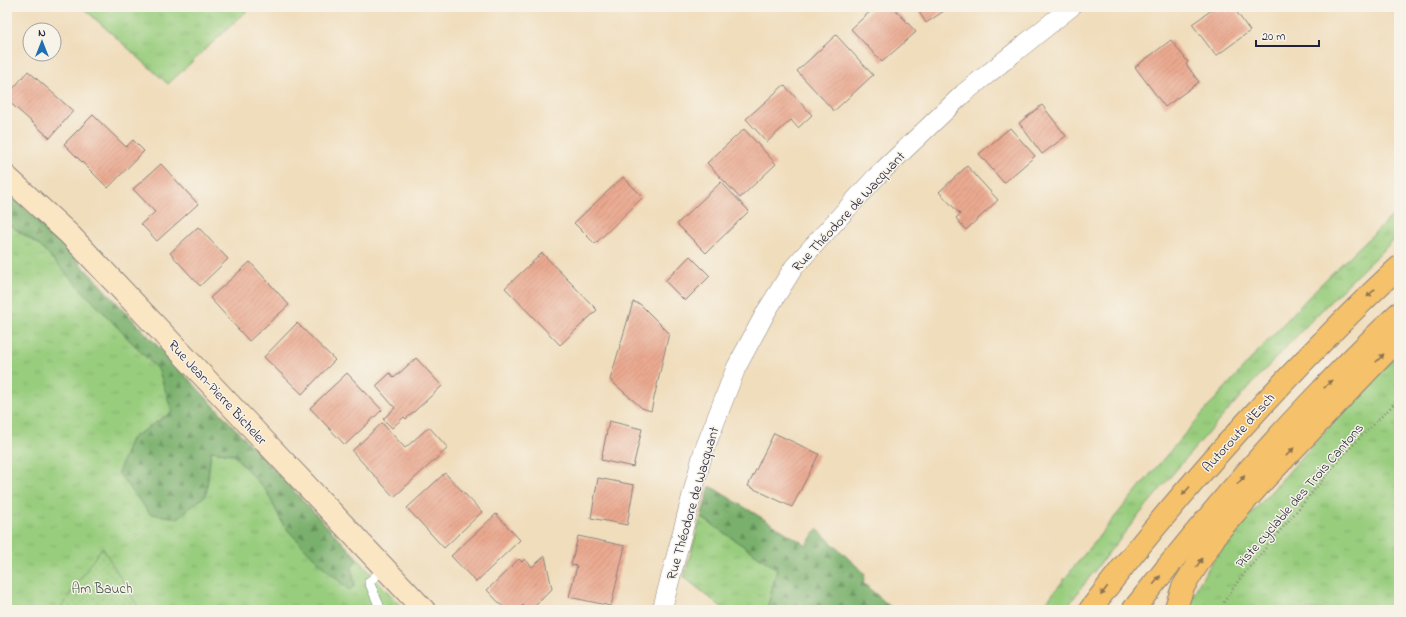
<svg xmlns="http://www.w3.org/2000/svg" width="1406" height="617" viewBox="0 0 1406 617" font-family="'Indie Flower',sans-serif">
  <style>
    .grass { fill: url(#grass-tufts); stroke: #5e785c }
    .forest { fill: url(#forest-firs); stroke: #4e6954 }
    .park { fill: url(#park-dots); stroke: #5e785c }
    .building { fill: url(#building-hatch) }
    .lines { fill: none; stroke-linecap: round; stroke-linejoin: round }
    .service-casing { stroke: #89807c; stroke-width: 10 }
    .minor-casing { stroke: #89807c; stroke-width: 20 }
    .secondary-casing { stroke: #89807c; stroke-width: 24 }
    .motorway-casing { stroke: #89807c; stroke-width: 24 }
    .path { stroke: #89807c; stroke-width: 2.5; stroke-dasharray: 1 3; stroke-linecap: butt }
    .service { stroke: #fff; stroke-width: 9 }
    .minor { stroke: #fff; stroke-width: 19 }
    .secondary { stroke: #fbe6c4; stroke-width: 22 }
    .motorway { stroke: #f5c16b; stroke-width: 22 }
    .oneway { fill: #8c7253 }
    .labels { text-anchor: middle; stroke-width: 3; stroke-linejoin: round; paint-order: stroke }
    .street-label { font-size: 14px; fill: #22223b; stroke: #f7f3e8 }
    .park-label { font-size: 14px; fill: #46554f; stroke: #f7f3e8 }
  </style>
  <defs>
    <pattern id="grass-tufts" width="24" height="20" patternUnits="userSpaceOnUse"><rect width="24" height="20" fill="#99cd7e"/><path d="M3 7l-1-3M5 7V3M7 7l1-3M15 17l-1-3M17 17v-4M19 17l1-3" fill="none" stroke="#84b06e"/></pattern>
    <pattern id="forest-firs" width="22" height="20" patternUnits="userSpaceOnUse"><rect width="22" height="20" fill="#7ab06d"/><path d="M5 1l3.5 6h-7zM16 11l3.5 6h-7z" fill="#648f5b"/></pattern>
    <pattern id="park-dots" width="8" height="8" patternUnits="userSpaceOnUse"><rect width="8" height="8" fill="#99cd7e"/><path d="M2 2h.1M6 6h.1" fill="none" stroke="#84b06e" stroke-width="1.8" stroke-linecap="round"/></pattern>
    <pattern id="building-hatch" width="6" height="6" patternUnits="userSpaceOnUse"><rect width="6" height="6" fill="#eaa990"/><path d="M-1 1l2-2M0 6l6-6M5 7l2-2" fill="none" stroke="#c8917d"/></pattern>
  </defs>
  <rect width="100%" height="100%" fill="#f7f3e8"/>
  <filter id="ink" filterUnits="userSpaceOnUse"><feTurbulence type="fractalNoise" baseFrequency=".025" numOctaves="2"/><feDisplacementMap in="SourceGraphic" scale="8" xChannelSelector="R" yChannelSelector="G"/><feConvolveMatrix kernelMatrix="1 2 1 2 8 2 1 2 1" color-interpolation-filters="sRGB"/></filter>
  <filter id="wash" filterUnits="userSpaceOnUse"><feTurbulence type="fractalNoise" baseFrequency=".012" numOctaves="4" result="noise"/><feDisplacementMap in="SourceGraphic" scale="16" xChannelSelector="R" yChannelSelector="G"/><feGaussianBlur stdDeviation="0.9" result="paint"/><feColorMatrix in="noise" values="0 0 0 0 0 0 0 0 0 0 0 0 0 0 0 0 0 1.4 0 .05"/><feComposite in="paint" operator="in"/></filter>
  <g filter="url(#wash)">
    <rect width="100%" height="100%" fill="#f0ddbc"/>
    <g class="grass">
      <polygon points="82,7 251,7 168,84"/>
      <path d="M1399 210V235C1320 308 1246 388 1176 470 1138 516 1100 562 1065 610H1040C1127 499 1219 391 1316 289 1343 262 1371 236 1399 210Z"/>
      <polygon points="7,223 40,246 160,371 172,412 131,439 206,495 211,451 233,454 267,492 284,526 355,586 351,568 358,559 404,610 7,610"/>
      <path d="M1399 353V610H1187C1206 560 1242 524 1277 485 1317 440 1357 396 1399 353Z"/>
      <polygon points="701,517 777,569 767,610 725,610 684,577"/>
    </g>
    <g class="forest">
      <polygon points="7,192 56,238 358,559 351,568 355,586 349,590 316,560 284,526 267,492 233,454 211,451 206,495 178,518 150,514 118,473 131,439 172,412 159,371 40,246 7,223"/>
      <polygon points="710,486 806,545 817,529 865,574 863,583 894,610 767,610 777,569 701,517"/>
    </g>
    <polygon class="park" points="102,547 140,610 59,610"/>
    <g id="blocks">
      <g class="building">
        <polygon points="875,7 893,7 916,32 882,62 851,29"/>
        <polygon points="916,7 950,7 926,23"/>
        <polygon points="1216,7 1233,7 1250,31 1216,56 1192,24"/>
        <polygon points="836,35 873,75 834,111 797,71"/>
        <polygon points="1171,40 1188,62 1186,64 1199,82 1165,107 1135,67"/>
        <polygon points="28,71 73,111 50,138 7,100 7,96"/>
        <polygon points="784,85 812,115 798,128 791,120 767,142 746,119"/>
        <polygon points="1042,105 1066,136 1042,154 1019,123"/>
        <polygon points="93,115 126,147 133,140 144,151 108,188 64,144"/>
        <polygon points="1010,128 1035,156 1004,183 979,154"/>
        <polygon points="744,129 776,164 740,198 707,163"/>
        <polygon points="161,164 198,204 157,241 141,224 155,212 133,189"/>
        <polygon points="967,166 998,200 966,230 956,218 960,214 939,192"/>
        <polygon points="623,177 643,197 595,244 574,223"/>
        <polygon points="721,182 749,211 706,253 677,224"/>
        <polygon points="198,227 228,259 200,286 170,253"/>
        <polygon points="542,253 597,310 560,345 505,288"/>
        <polygon points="690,256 710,276 685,301 665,281"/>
        <polygon points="250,262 289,305 249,341 210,298"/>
        <polygon points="633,302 640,304 669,333 651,411 642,408 610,380"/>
        <polygon points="297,323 335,360 302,394 264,357"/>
        <polygon points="416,358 442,386 406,419 404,417 392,428 383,419 395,408 376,386 390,373 394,378"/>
        <polygon points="347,373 382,410 345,445 310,408"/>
        <polygon points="609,421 642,429 633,467 601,460"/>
        <polygon points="382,423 405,448 429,427 448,448 394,497 352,451"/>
        <polygon points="774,433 819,454 792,507 748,486"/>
        <polygon points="445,473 482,512 444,548 407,508"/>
        <polygon points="598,478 634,485 627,525 591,518"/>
        <polygon points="496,514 520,540 476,582 451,556"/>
        <polygon points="578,536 625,546 611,606 569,597 577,566 571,565"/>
        <polygon points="545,556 552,589 531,610 528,610 523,605 518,610 506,610 487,590 519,559 522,562 525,559 532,567"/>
      </g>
    </g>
  </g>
  <g filter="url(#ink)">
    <use href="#blocks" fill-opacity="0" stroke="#89807c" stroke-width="1"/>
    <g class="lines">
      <defs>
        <polyline id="service" points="381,610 369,582 385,568"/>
        <polyline id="minor" points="662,610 703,453 736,368 766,312 794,267 876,177 964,93 1071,7"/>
        <polyline id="secondary" points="7,177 69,234 424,610"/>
        <g id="motorway">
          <path d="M1090 610C1144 537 1204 468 1265 402 1308 356 1352 310 1399 267"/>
          <path d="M1133 610C1193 534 1255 459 1322 390 1347 363 1373 338 1399 313"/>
          <polyline points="1175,610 1183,587 1218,532 1262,482 1399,338"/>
        </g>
      </defs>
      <use href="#service" class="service-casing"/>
      <use href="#minor" class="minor-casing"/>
      <use href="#secondary" class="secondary-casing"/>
      <use href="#motorway" class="motorway-casing"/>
      <polyline class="path" points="1221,610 1224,602 1238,581 1346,452 1399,399"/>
      <use href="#service" class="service"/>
      <use href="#minor" class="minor"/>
      <use href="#secondary" class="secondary"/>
      <use href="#motorway" class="motorway"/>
    </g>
    <defs><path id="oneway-solid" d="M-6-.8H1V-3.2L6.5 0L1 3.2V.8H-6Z"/></defs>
    <g class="oneway">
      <use href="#oneway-solid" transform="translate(1371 293) rotate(135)"/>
      <use href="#oneway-solid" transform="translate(1380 358) rotate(-46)"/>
      <use href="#oneway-solid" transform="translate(1328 384) rotate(-45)"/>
      <use href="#oneway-solid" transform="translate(1290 452) rotate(-46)"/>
      <use href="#oneway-solid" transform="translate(1241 480) rotate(-49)"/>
      <use href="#oneway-solid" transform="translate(1186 491) rotate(131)"/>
      <use href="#oneway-solid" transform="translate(1199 563) rotate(-58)"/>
      <use href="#oneway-solid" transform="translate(1157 580) rotate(-51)"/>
      <use href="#oneway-solid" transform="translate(1104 591) rotate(127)"/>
    </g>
  </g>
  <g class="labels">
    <g class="street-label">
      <text transform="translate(848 211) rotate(-47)" y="5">Rue Théodore de Wacquant</text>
      <text transform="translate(218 392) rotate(47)" y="5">Rue Jean-Pierre Bicheler</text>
      <text transform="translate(1238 432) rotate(-48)" y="5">Autoroute d'Esch</text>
      <text transform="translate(1299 495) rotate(-49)" y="5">Piste cyclable des Trois Cantons</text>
      <text transform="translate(692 503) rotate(-74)" y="5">Rue Théodore de Wacquant</text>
    </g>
    <g class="park-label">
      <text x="102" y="593">Am Bauch</text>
    </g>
  </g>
  <rect width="1406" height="617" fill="none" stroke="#f7f3e8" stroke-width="24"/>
  <g transform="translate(42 42)"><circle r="19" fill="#f7f3e8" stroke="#a29fa3"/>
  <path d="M0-3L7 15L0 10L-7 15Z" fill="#1f6fb2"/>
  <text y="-6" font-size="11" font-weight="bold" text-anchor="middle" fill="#22223b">N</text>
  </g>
  <path d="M1256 40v6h63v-6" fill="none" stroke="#22223b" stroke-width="2"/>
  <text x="1262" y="40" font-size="12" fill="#22223b" stroke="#f7f3e8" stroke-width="3" paint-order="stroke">20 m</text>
</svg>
